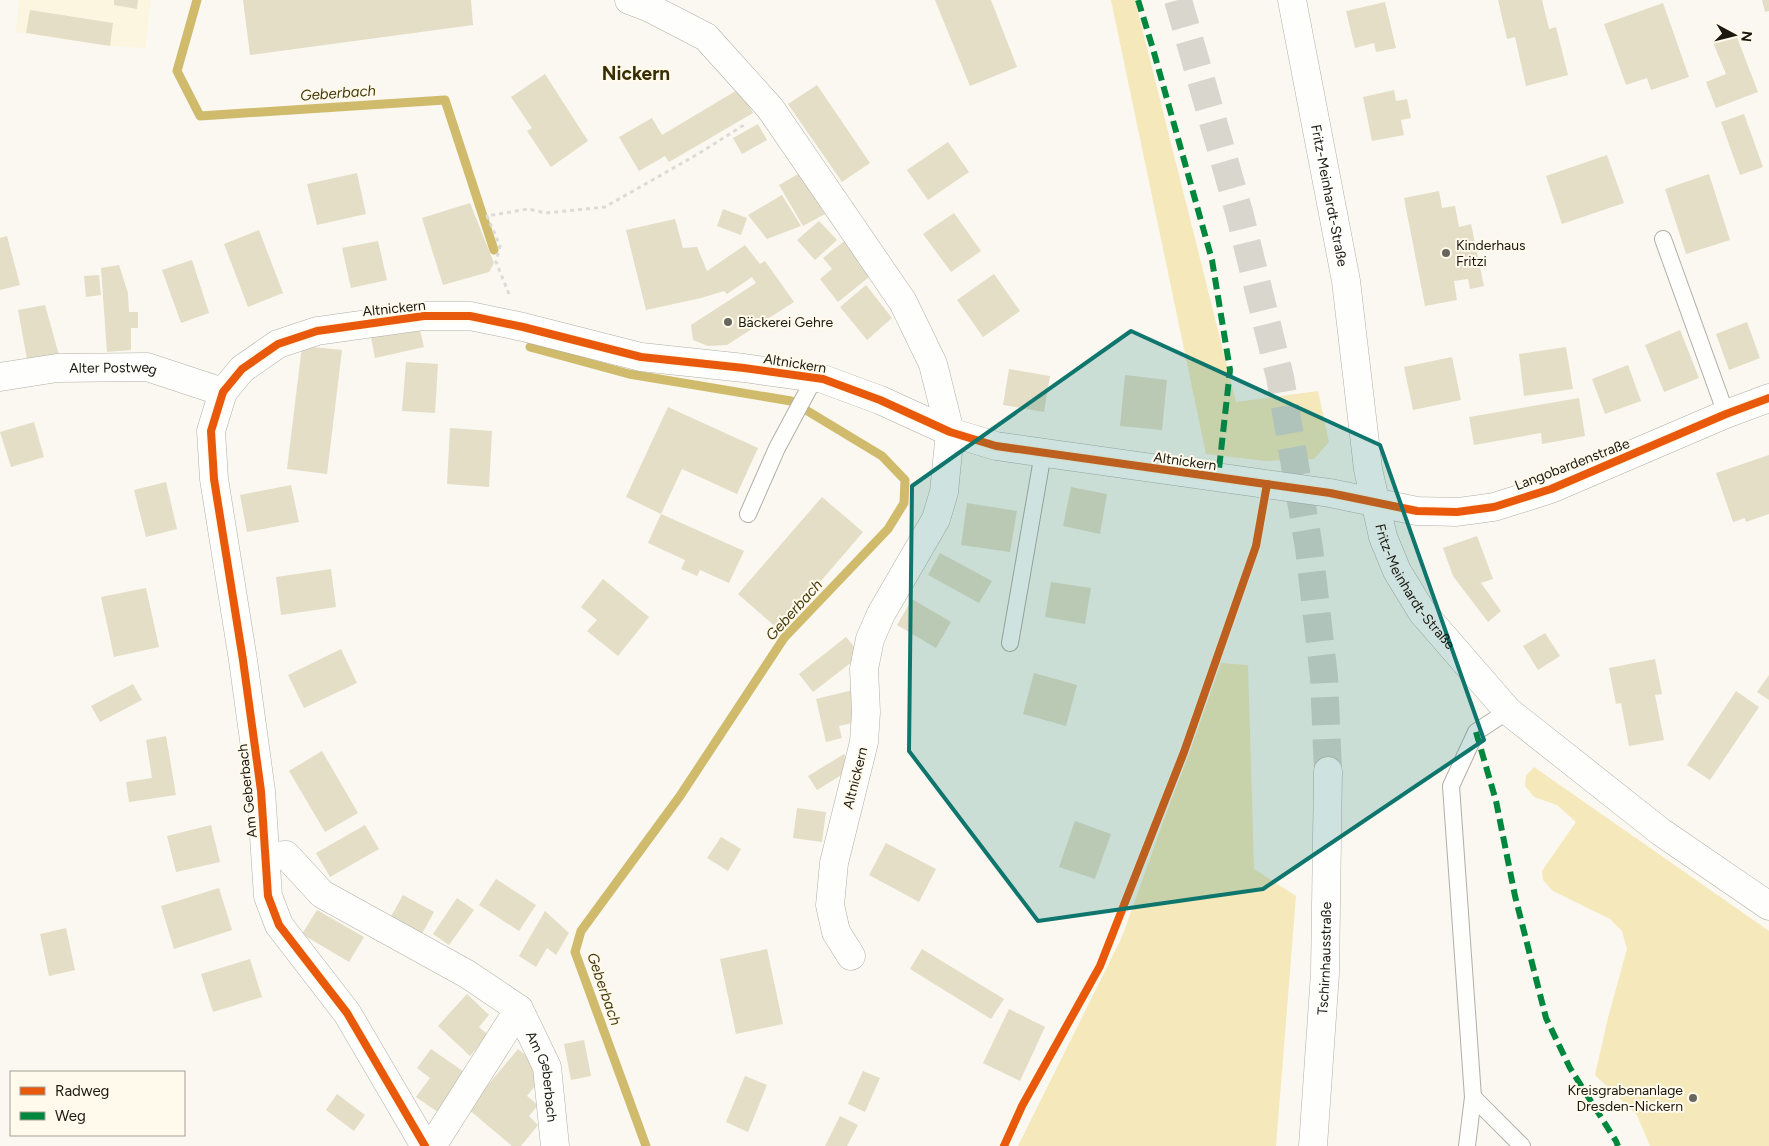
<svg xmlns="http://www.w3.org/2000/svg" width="1769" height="1146" viewBox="0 0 1769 1146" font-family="Figtree,sans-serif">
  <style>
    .built { fill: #fcf5e0 }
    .green { fill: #f5e8ba }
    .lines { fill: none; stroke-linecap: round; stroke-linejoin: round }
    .stream { stroke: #d0bb6c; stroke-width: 9 }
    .building { fill: #e4dec6 }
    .secondary-tunnel { stroke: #d9d6ce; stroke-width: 28; stroke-dasharray: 28 14; stroke-linecap: butt }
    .lane-casing { stroke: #b1afa7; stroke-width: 18 }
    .street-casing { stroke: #b1afa7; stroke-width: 29 }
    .secondary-casing { stroke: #b1afa7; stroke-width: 29 }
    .path { stroke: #dcdbd8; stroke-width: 3; stroke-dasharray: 4 4; stroke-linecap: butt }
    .lane { stroke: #fefefd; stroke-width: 16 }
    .street { stroke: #fefefd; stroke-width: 28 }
    .secondary { stroke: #fefefd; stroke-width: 28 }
    .quiet { stroke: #00873e; stroke-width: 6; stroke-dasharray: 12 6; stroke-linecap: butt }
    .cycleway-casing { stroke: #fffaeb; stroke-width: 11 }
    .cycleway { stroke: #e8590c; stroke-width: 8 }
    .marked { fill: #0f766e; fill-opacity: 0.2; stroke: #0f766e; stroke-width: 4; stroke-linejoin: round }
    .poi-dot { fill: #69665e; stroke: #fffaeb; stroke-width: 2 }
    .labels { text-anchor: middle; stroke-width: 4; stroke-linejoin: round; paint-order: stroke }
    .street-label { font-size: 14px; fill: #1b180f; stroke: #fffaeb }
    .poi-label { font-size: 14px; fill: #1b180f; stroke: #fffaeb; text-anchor: start }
    .water-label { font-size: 15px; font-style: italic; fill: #45390c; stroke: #fffaeb }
    .district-label { font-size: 19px; font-weight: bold; fill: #392e03; stroke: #fffaeb }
  </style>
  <rect width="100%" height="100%" fill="#faf8f0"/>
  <polygon class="built" points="19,0 151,0 145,48 110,46 16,32"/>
  <g class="green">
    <polygon points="1111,0 1135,0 1236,402 1318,391 1329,442 1314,459 1266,461 1206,454"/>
    <polygon points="1220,663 1248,665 1254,869 1296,896 1276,1146 1018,1146 1122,937"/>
    <polygon points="1534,767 1769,931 1769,1146 1650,1146 1637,1115 1595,1075 1608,1018 1627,949 1622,931 1610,919 1553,891 1543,880 1542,871 1576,822 1557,805 1534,797 1525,786 1526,776"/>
  </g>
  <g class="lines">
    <g class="stream">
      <polyline points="197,0 177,71 200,116 445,100 494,250"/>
      <polyline points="530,347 629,374 791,401 882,456 905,480 904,503 888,529 784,638 680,796 581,931 575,952 646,1146"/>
    </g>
  </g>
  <g class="building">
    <polygon points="114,0 138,0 137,9 114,5"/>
    <polygon points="243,0 471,0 473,25 250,55"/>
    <polygon points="935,0 991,0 1017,67 970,86"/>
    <polygon points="1498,0 1542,0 1549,29 1556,27 1568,75 1526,86 1515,37 1507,39"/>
    <polygon points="1762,0 1769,0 1769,11 1765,12"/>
    <polygon points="1385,2 1396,48 1376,52 1374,43 1355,48 1346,11"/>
    <polygon points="1663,3 1689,77 1651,90 1647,78 1626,85 1604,24"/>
    <polygon points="30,10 113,23 110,46 26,33"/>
    <polygon points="1735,32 1758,92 1716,108 1706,82 1726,74 1712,40"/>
    <polygon points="545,74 588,141 551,167 527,131 532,128 511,97"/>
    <polygon points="817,85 870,163 842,182 788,104"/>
    <polygon points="739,89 753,113 669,162 665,156 639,171 619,137 652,118 662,135"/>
    <polygon points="1394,90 1396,101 1407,99 1411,118 1401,120 1404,135 1372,141 1363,97"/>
    <polygon points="1744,114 1763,167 1740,175 1721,122"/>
    <polygon points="758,124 767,140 742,154 733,138"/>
    <polygon points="948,142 969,172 928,200 907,170"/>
    <polygon points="1607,155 1624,203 1562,224 1546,176"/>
    <polygon points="357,173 366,214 317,225 307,184"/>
    <polygon points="800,173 825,214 803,226 779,185"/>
    <polygon points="1709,174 1730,240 1686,254 1665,189"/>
    <polygon points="1439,191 1442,208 1455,206 1459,227 1471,224 1484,286 1470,289 1468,279 1454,281 1457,300 1425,306 1404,198"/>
    <polygon points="782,195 801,226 767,239 748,215"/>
    <polygon points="470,203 494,263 489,272 443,285 422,218"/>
    <polygon points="723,209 747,218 741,235 717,226"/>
    <polygon points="954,213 981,251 951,272 923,234"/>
    <polygon points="675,219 683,248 697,247 707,271 745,245 760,264 765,261 794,302 727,345 708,346 693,340 691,325 756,283 752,277 727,294 724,291 701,298 646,310 626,230"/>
    <polygon points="819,221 837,240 815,260 797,240"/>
    <polygon points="259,230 283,293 248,307 224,244"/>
    <polygon points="7,236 20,285 0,290 0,238"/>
    <polygon points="847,239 874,273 838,302 820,279 832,269 823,258"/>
    <polygon points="378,241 387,280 351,288 342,248"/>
    <polygon points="192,260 209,313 181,323 162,270"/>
    <polygon points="119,265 128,293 129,312 138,312 138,328 131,328 131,350 107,352 101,268"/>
    <polygon points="994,274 1020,311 983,337 957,300"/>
    <polygon points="99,275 101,295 86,297 84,276"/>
    <polygon points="866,285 892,318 867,340 840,307"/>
    <polygon points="45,305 59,355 27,359 18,310"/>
    <polygon points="418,322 424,347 375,358 370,333"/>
    <polygon points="1747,322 1760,358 1729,370 1716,334"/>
    <polygon points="1680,330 1699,378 1664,392 1645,345"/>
    <polygon points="302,346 342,350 327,474 287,469"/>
    <polygon points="1566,347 1573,389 1524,396 1519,354"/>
    <polygon points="1452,357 1461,400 1413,410 1404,367"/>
    <polygon points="406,362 438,364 435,413 402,411"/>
    <polygon points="1628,365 1641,401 1605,414 1592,379"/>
    <polygon points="1009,369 1050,376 1044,412 1003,405"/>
    <polygon points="1125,375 1167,380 1162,430 1120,426"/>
    <polygon points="1579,398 1585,436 1542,444 1541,433 1474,445 1469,417"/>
    <polygon points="668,407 758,448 737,494 682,469 661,514 626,497"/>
    <polygon points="34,422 44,457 11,467 0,432"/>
    <polygon points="450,428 492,431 489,487 447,484"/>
    <polygon points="1769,455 1769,514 1746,522 1745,518 1733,522 1716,473"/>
    <polygon points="166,482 177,529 146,537 134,490"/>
    <polygon points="291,485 299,522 247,532 240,495"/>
    <polygon points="1071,487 1107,494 1100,534 1063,526"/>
    <polygon points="822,497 863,532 779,630 738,594"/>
    <polygon points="967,503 1017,511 1010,552 961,545"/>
    <polygon points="661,514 744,551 729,583 700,570 697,576 681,569 685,560 648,543"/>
    <polygon points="1477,536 1493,579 1481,583 1501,611 1488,622 1453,576 1443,548"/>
    <polygon points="940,553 992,581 979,603 928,575"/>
    <polygon points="331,569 336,607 281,615 276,577"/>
    <polygon points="603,579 649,617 618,656 587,631 597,620 581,607"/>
    <polygon points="1051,582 1091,588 1085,624 1045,617"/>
    <polygon points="146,588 159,647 114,657 101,597"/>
    <polygon points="912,599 951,622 936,648 897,625"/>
    <polygon points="1545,633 1560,656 1538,670 1523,646"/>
    <polygon points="846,637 861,655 813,692 799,674"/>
    <polygon points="341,649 357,683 304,708 288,675"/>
    <polygon points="1655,659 1662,694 1655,695 1664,740 1629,746 1621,703 1616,704 1609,668"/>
    <polygon points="1034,673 1077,685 1066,726 1023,714"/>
    <polygon points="1769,675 1769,700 1757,692"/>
    <polygon points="133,684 142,700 100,722 91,706"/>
    <polygon points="853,690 861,721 839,726 842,738 826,742 816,699"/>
    <polygon points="1736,691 1759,707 1710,780 1687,765"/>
    <polygon points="166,736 176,795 129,802 126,782 152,778 146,740"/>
    <polygon points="322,751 358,813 325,832 289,771"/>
    <polygon points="844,754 853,768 817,790 808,776"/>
    <polygon points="797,808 826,812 822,842 793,838"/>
    <polygon points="1075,821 1111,834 1095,879 1059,867"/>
    <polygon points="211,825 220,862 176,872 167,836"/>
    <polygon points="365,825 379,849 330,877 316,853"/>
    <polygon points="721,837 741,849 728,871 707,858"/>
    <polygon points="886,843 936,869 919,902 869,875"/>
    <polygon points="496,879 536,905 519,931 479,905"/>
    <polygon points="219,888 232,930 174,949 161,906"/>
    <polygon points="403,895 434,912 420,937 389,920"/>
    <polygon points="457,898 474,910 449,945 433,934"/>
    <polygon points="317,910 364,937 349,962 302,934"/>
    <polygon points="545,911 569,933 556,955 547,948 536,967 519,956"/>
    <polygon points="66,928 75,970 49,976 40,934"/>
    <polygon points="767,949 783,1024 736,1034 720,959"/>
    <polygon points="922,949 1004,999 991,1019 910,969"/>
    <polygon points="250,959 262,997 213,1012 201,974"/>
    <polygon points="467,994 489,1015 479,1027 488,1035 470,1056 438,1026"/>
    <polygon points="1009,1009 1045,1027 1020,1081 983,1063"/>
    <polygon points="584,1040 591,1076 571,1080 564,1044"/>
    <polygon points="431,1049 467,1074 439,1113 416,1097 430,1078 417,1068"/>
    <polygon points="518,1049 546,1072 527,1096 538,1105 529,1116 538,1125 521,1146 512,1146 468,1109"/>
    <polygon points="863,1071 880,1078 865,1112 848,1104"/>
    <polygon points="745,1076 767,1085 748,1132 726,1122"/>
    <polygon points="337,1094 365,1115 354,1131 326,1110"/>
    <polygon points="840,1116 858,1125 847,1146 825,1146"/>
  </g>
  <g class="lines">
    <polyline class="secondary-tunnel" points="1178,0 1239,212 1280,377 1309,548 1324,677 1328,771"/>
    <defs>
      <g id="lane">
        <polyline points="1663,239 1726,414"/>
        <polyline points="748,514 777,448 815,377"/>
        <polyline points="1010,643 1043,453"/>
        <polyline points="1473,1097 1522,1146"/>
        <polyline points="1467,1146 1473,1097 1451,786 1476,732 1508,711"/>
      </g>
      <g id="street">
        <polyline points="629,0 650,8 706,37 770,108 903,302 933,364 950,432 944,492 936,519 881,614 870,639 864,669 866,712 864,742 834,863 830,905 836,932 851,956"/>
        <path id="s1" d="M0 377 57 368 147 367 223 392"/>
        <path id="s2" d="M266 857 286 855 322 894 467 974 519 1009 547 1067 555 1146"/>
        <polyline points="425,1146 347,1013 279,925 268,896 261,791 243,660 214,479 211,431 223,392 242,369 278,344 317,331 424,316 470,316 523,327 641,357 744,368 823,379 880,400 950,432 996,446 1330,493 1417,511 1457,512 1494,507 1551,489 1726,414 1769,398"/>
        <polyline points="432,1146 519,1009"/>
      </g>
      <g id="secondary">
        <path id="s3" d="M1292 0 1346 281 1368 469 1383 537 1397 571 1422 612 1508 711 1661 832 1769 906"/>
        <path id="s4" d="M1313 1146 1325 973 1328 771"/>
      </g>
    </defs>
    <use href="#lane" class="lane-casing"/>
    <use href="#street" class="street-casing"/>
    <use href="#secondary" class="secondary-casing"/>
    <polyline class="path" points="509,294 496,262 500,246 487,216 528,209 546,213 605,207 698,154 747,123"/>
    <use href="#lane" class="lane"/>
    <use href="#street" class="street"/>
    <use href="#secondary" class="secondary"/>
    <g class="quiet">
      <polyline points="1138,0 1153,49 1212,260 1230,370 1218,478"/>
      <polyline points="1476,732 1496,801 1515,896 1546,1018 1570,1068 1616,1141 1618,1146"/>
    </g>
    <defs>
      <g id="cycleway">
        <polyline points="425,1146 347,1013 279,925 268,896 261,791 243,660 214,479 211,431 223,392 242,369 278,344 317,331 424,316 470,316 523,327 641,357 744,368 823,379 880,400 950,432 996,446 1330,493 1417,511 1457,512 1494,507 1551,489 1726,414 1769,398"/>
        <polyline points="1004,1146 1022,1106 1100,966 1184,752 1256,546 1267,484"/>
      </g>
    </defs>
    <use href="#cycleway" class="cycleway-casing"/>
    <use href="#cycleway" class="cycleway"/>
  </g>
  <path class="marked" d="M1131 331 1380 445 1484 740 1263 889 1038 921 909 751 912 486Z"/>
  <g class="poi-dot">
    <circle cx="1446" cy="253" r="5"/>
    <circle cx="728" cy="322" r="5"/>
    <circle cx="1693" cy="1098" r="5"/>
  </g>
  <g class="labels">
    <g class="street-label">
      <text dy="5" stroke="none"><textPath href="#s3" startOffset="199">Fritz-Meinhardt-Straße</textPath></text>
      <text transform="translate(394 308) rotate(-6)" y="5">Altnickern</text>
      <text transform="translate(795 363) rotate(9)" y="5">Altnickern</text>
      <text dy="5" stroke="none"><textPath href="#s1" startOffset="114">Alter Postweg</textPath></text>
      <text transform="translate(1185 461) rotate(8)" y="5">Altnickern</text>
      <text transform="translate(1572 464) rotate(-21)" y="5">Langobardenstraße</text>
      <text dy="5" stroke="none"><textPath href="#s3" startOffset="604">Fritz-Meinhardt-Straße</textPath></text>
      <text transform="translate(855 778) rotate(-76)" y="5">Altnickern</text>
      <text transform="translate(247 791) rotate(-96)" y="5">Am Geberbach</text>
      <text dy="5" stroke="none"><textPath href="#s4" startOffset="188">Tschirnhausstraße</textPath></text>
      <text dy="5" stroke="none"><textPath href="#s2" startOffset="374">Am Geberbach</textPath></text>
    </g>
    <g class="poi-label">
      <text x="1456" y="250">Kinderhaus<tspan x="1456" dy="16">Fritzi</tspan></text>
      <text x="738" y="327">Bäckerei Gehre</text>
      <text x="1683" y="1095" text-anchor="end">Kreisgrabenanlage<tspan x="1683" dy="16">Dresden-Nickern</tspan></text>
    </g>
    <g class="water-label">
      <text transform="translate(338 93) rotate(-4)" y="5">Geberbach</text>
      <text transform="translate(794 610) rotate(-48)" y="5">Geberbach</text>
      <text transform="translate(604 989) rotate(71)" y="5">Geberbach</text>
    </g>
    <g class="district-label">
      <text x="636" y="80">Nickern</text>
    </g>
  </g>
  <rect x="10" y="1071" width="175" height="65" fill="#fffaeb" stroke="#a4a093"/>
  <rect x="20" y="1087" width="25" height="8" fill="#e8590c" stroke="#a4a093"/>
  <text x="55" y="1096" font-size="15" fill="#1b180f">Radweg</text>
  <rect x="20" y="1112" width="25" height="8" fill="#00873e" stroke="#a4a093"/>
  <text x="55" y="1121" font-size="15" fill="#1b180f">Weg</text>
  <g transform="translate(1734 35) rotate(97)" stroke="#fffaeb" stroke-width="4" paint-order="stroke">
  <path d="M0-4L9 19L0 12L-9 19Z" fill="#1b180f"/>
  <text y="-8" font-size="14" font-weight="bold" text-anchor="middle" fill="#1b180f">N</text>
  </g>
</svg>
